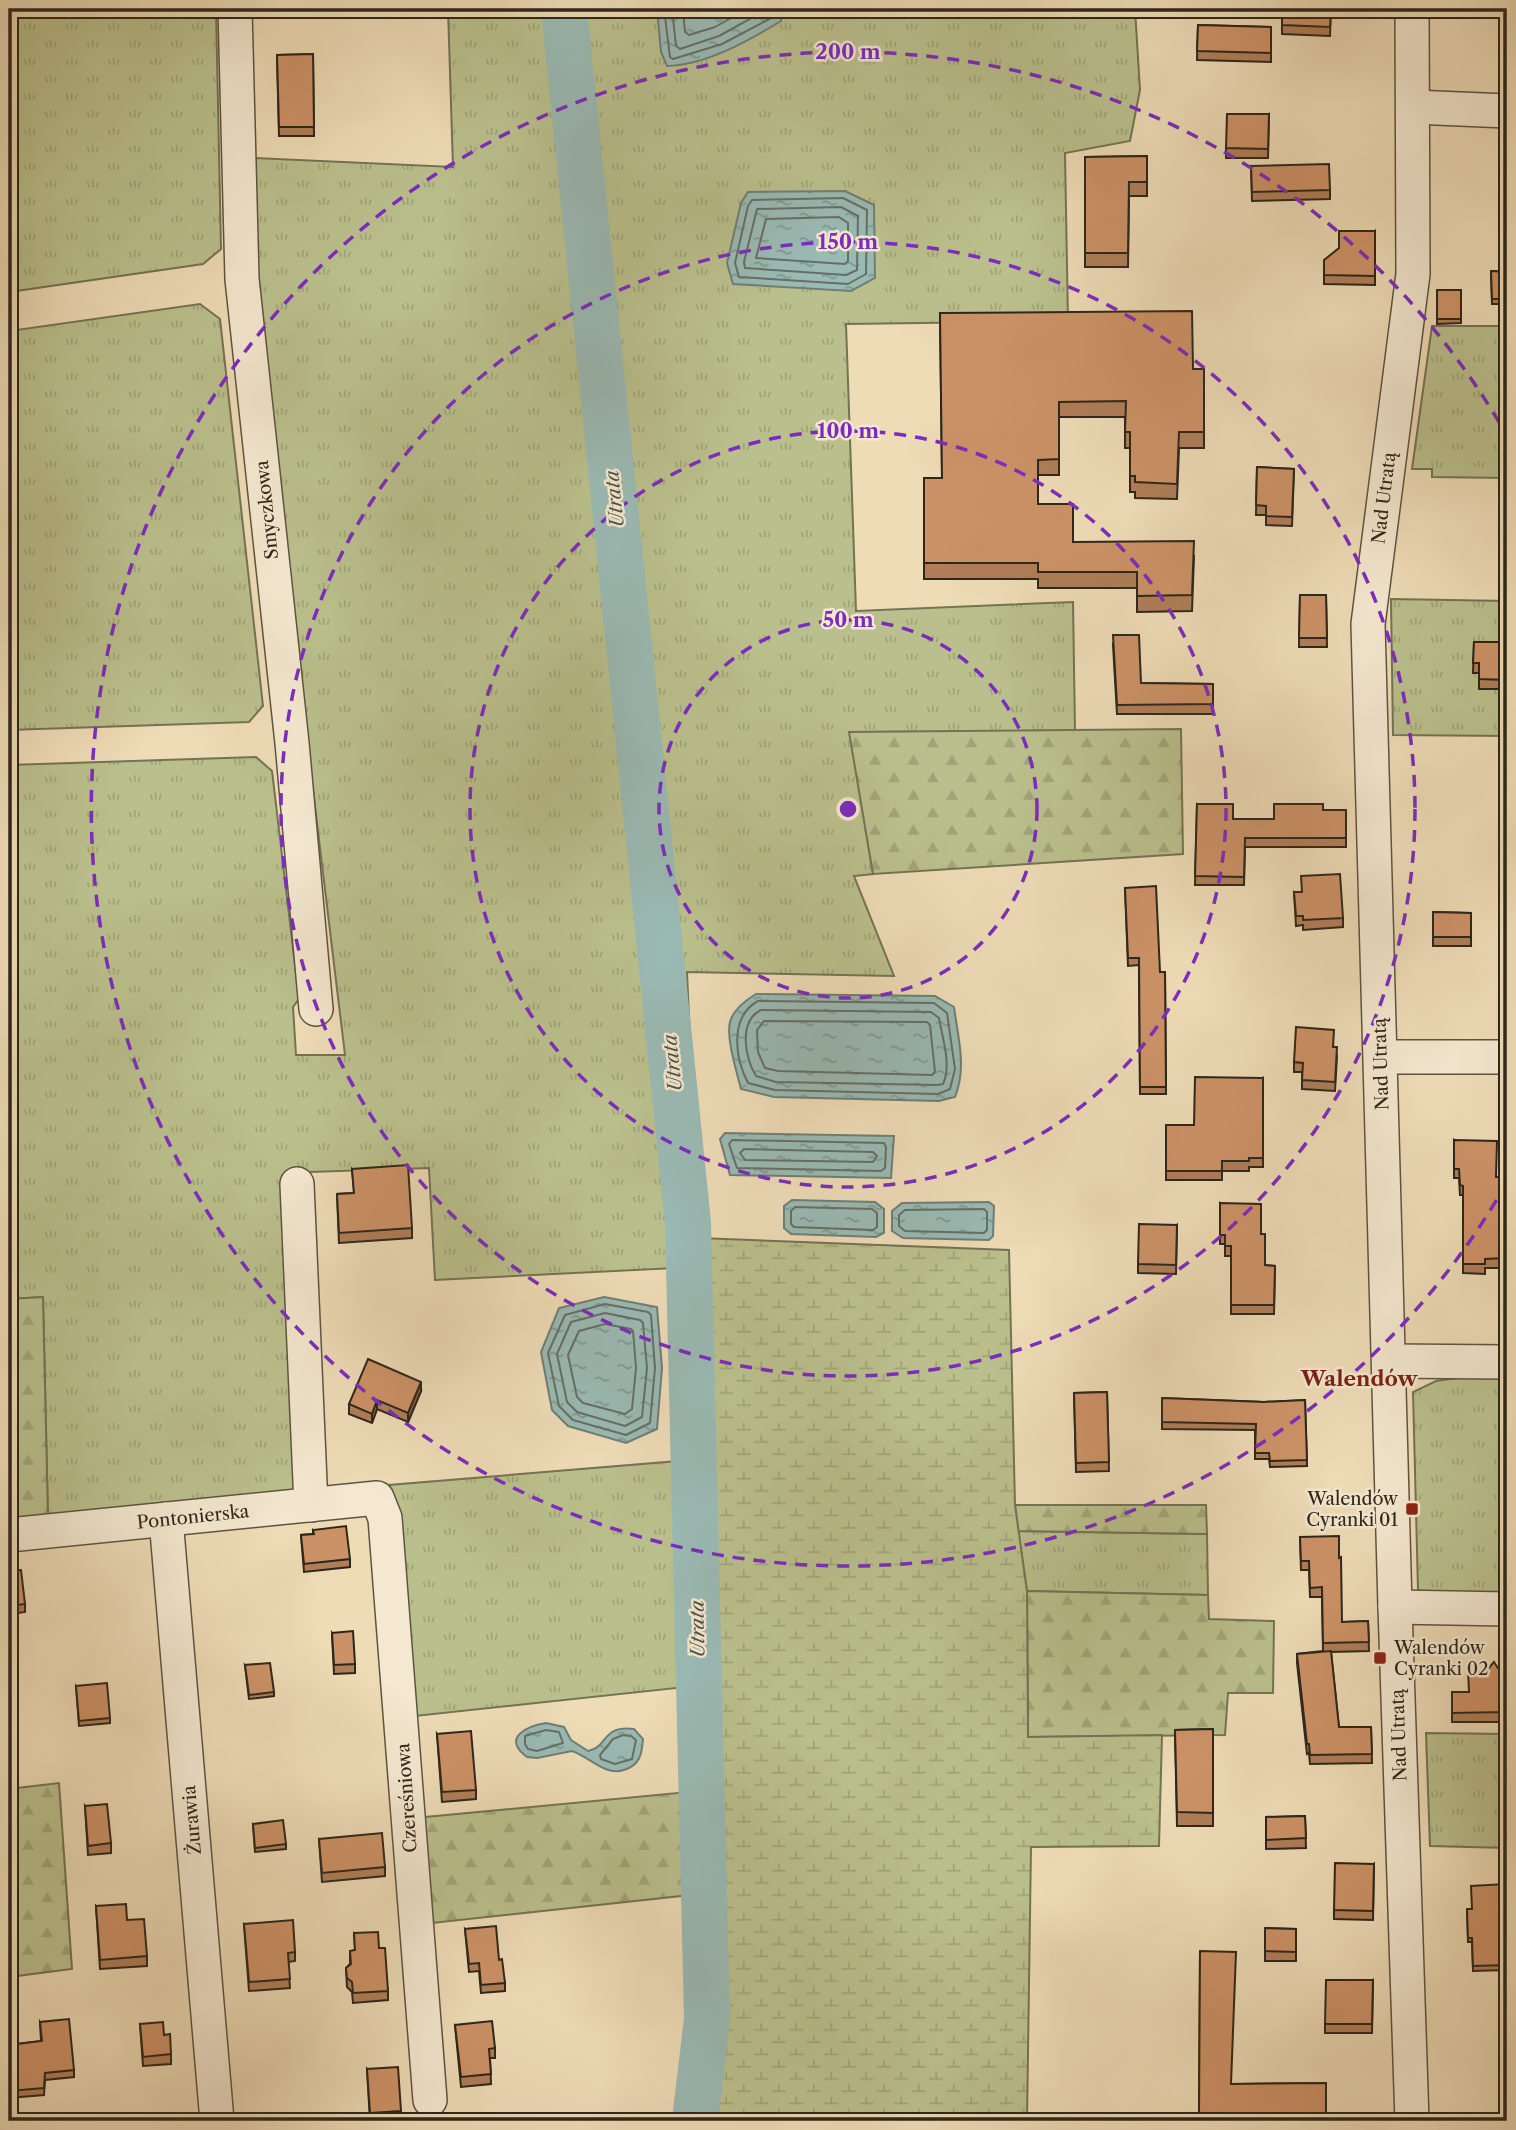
<svg xmlns="http://www.w3.org/2000/svg" width="1516" height="2130" viewBox="0 0 1516 2130" font-family="'Libre Caslon Text',serif">
  <style>
    .grass { fill: url(#grass-tufts); stroke: #747354; stroke-width: 2 }
    .forest { fill: url(#forest-firs); stroke: #747354; stroke-width: 2 }
    .wetland { fill: url(#wetland-marsh); stroke: #747354; stroke-width: 2 }
    .water { fill: url(#water-ripples); stroke: #6f7f76; stroke-width: 2 }
    .lines { fill: none; stroke-linecap: round; stroke-linejoin: round }
    .shore { stroke: #647067; stroke-width: 2 }
    .river { stroke: #9abab4; stroke-width: 46 }
    .minor-casing { stroke: #5e5441; stroke-width: 36 }
    .minor { stroke: #f4e8d0; stroke-width: 33 }
    .wall { fill: #af7e59; stroke: #2e261a; stroke-width: 2 }
    .shaded-wall { fill: #8f6648; stroke: #2e261a; stroke-width: 2 }
    .building { fill: #cc9267; stroke: #2e261a; stroke-width: 2 }
    .ring { fill: none; stroke: #7b2cbf; stroke-width: 3.5; stroke-dasharray: 12 9 }
    .poi-dot { fill: #8f2418; stroke: #f4e8d0; stroke-width: 2.5 }
    .labels { text-anchor: middle; stroke-width: 5; stroke-linejoin: round; paint-order: stroke }
    .street-label { font-size: 18px; fill: #2e261a; stroke: #f4e8d0 }
    .poi-label { font-size: 18px; fill: #2e261a; stroke: #f4e8d0; text-anchor: end }
    .water-label { font-size: 19px; font-style: italic; fill: #4e5248; stroke: #f4e8d0 }
    .quarter-label { font-size: 21px; font-weight: bold; fill: #7a1f14; stroke: #f4e8d0 }
    .centre { fill: #7b2cbf; stroke: #f4e8d0; stroke-width: 3.5 }
    .ring-label { font-size: 21px; text-anchor: middle; font-weight: bold; fill: #7b2cbf; stroke: #f4e8d0; stroke-width: 5; stroke-linejoin: round; paint-order: stroke }
  </style>
  <defs>
    <pattern id="grass-tufts" width="24" height="20" patternUnits="userSpaceOnUse" patternTransform="scale(1.75)"><rect width="24" height="20" fill="#bac08d"/><path d="M3 7l-1-3M5 7V3M7 7l1-3M15 17l-1-3M17 17v-4M19 17l1-3" fill="none" stroke="#a0a579"/></pattern>
    <pattern id="forest-firs" width="22" height="20" patternUnits="userSpaceOnUse" patternTransform="scale(1.75)"><rect width="22" height="20" fill="#bac08d"/><path d="M5 1l3.5 6h-7zM16 11l3.5 6h-7z" fill="#a0a579"/></pattern>
    <pattern id="wetland-marsh" width="20" height="14" patternUnits="userSpaceOnUse" patternTransform="scale(1.75)"><rect width="20" height="14" fill="#bac08d"/><path d="M1 5h8M5 5V1M11 12h8M15 12V8" fill="none" stroke="#a0a579"/></pattern>
    <pattern id="water-ripples" width="26" height="14" patternUnits="userSpaceOnUse" patternTransform="scale(1.75)"><rect width="26" height="14" fill="#9abab4"/><path d="M2 4q2-2 4 0t4 0M15 11q2-2 4 0t4 0" fill="none" stroke="#7e9792"/></pattern>
  </defs>
  <rect width="100%" height="100%" fill="#eedcb7"/>
  <filter id="stains"><feTurbulence type="fractalNoise" baseFrequency=".00286" numOctaves="4"/><feColorMatrix values="0 0 0 0 .2 0 0 0 0 .09 0 0 0 0 .02 0 0 0 .5 -.17"/></filter>
  <radialGradient id="worn" r=".72"><stop offset=".6" stop-color="#630" stop-opacity="0"/><stop offset="1" stop-color="#630" stop-opacity=".3"/></radialGradient>
  <g class="grass">
    <polygon points="9,9 216,9 221,249 203,264 9,292"/>
    <polygon points="448,9 1135,9 1140,90 1130,141 1065,153 1068,321 846,324 856,611 1073,602 1075,731 850,732 873,874 854,876 894,976 687,972 699,1238 712,1678 717,2048 712,2121 688,2121 693,1999 685,1687 406,1717 389,1485 678,1461 675,1268 435,1280 429,1168 309,1172 286,1175 301,1493 48,1518 43,1297 9,1299 9,765 256,757 272,771 299,999 293,1007 296,1055 345,1055 264,384 256,271 255,158 453,167"/>
    <polygon points="200,304 220,319 263,706 249,722 9,730 9,331"/>
    <polygon points="1432,326 1507,326 1507,478 1432,477 1432,469 1412,469"/>
    <polygon points="1391,599 1507,601 1507,736 1393,735"/>
    <polygon points="1479,1375 1507,1376 1507,1598 1431,1598 1418,1590 1413,1392 1436,1381"/>
    <polygon points="1018,1531 1207,1534 1208,1595 1027,1591"/>
    <polygon points="1426,1733 1507,1734 1507,1848 1430,1846"/>
  </g>
  <g class="forest">
    <polygon points="1181,729 1183,854 873,874 849,732"/>
    <polygon points="43,1297 48,1518 9,1522 9,1299"/>
    <polygon points="1015,1505 1206,1505 1207,1534 1018,1531"/>
    <polygon points="1027,1591 1208,1595 1209,1619 1274,1621 1273,1693 1228,1693 1225,1735 1028,1737"/>
    <polygon points="59,1783 72,1969 9,1977 9,1789"/>
    <polygon points="688,1792 690,1895 423,1924 415,1818"/>
  </g>
  <polygon class="wetland" points="699,1238 1009,1250 1015,1505 1027,1591 1028,1737 1162,1735 1159,1846 1031,1847 1027,2121 744,2121 712,2116 717,2048 712,1678"/>
  <g class="water">
    <path d="M657 9H783L781 21C748 41 706 65 667 66L661 52Z"/>
    <polygon points="845,191 874,205 875,278 851,291 733,284 727,263 741,203 748,192"/>
    <path d="M756 994 935 996 954 1007C958 1038 967 1067 955 1097L939 1101 774 1097 741 1089C737 1073 726 1038 730 1022 733 1010 746 1000 756 994Z"/>
    <polygon points="725,1133 894,1136 891,1178 730,1175 720,1139"/>
    <polygon points="792,1200 875,1202 884,1209 884,1233 876,1237 791,1234 784,1228 784,1206"/>
    <polygon points="989,1202 994,1206 993,1236 989,1240 903,1238 892,1231 892,1211 902,1203"/>
    <polygon points="604,1297 657,1307 662,1368 657,1429 626,1443 568,1426 552,1410 541,1352 559,1308"/>
    <path d="M546 1723 564 1727 571 1740 588 1751C609 1747 601 1725 634 1729L643 1739C642 1754 640 1765 624 1770 604 1776 590 1757 572 1751L537 1758 527 1757C501 1738 527 1726 546 1723Z"/>
  </g>
  <g class="lines">
    <g class="shore">
      <polyline points="664,9 670,57 673,59 722,44 775,16 777,9"/>
      <polyline points="672,9 676,46 680,49 719,36 768,9"/>
      <polyline points="683,9 685,32 689,35 715,27 747,9"/>
      <polygon points="843,198 867,210 866,274 848,284 739,277 735,263 748,206 752,200"/>
      <polygon points="841,207 858,216 857,270 846,275 745,268 744,262 757,209"/>
      <polygon points="839,217 848,223 848,261 845,264 756,258 766,219"/>
      <path d="M758 1001 934 1003 947 1013 955 1069 950 1089 938 1094 775 1090 748 1083C735 1058 729 1017 758 1001Z"/>
      <path d="M761 1010 931 1012 939 1018C942 1037 952 1065 943 1084L937 1085 776 1082 756 1076C745 1059 738 1021 761 1010Z"/>
      <polygon points="764,1021 927,1022 930,1025 935,1072 932,1075 778,1071 765,1068 758,1052 757,1030"/>
      <polygon points="732,1140 884,1143 886,1147 885,1168 881,1171 737,1168 729,1144"/>
      <polygon points="744,1149 873,1152 877,1156 873,1162 745,1160 740,1153"/>
      <polygon points="795,1207 872,1209 877,1213 877,1227 873,1230 794,1227 791,1224 791,1211"/>
      <polygon points="984,1209 987,1212 987,1230 984,1233 905,1231 899,1226 899,1215 905,1210"/>
      <polygon points="605,1304 648,1312 651,1315 655,1368 650,1423 626,1435 573,1420 559,1406 548,1353 565,1315"/>
      <polygon points="605,1313 640,1320 643,1323 647,1368 642,1417 625,1426 577,1412 567,1402 557,1354 571,1322"/>
      <polygon points="605,1324 631,1329 633,1331 636,1368 632,1409 625,1414 583,1403 577,1397 568,1355 579,1331"/>
      <polygon points="546,1730 559,1732 563,1743 537,1751 528,1749 525,1744 525,1736"/>
      <polygon points="623,1735 631,1736 636,1740 632,1759 615,1764 601,1759 600,1755 613,1739"/>
    </g>
    <polyline class="river" points="564,9 688,1223 707,2019 695,2121"/>
    <defs>
      <g id="minor">
        <polyline points="235,9 242,279 292,743 316,1009"/>
        <polyline points="1412,9 1413,274 1368,624 1395,1607 1412,2121"/>
        <polyline points="1413,107 1507,111"/>
        <polyline points="1381,1057 1507,1057"/>
        <polyline points="297,1184 311,1505"/>
        <polyline points="1389,1361 1507,1362"/>
        <polyline points="166,1519 217,2121"/>
        <polyline points="9,1535 377,1498 385,1518 430,2100"/>
        <polyline points="1395,1607 1507,1609"/>
      </g>
    </defs>
    <use href="#minor" class="minor-casing"/>
    <use href="#minor" class="minor"/>
  </g>
  <g class="wall">
    <polygon points="276,9 334,9 334,13 276,15"/>
    <polygon points="1282,9 1331,9 1330,36 1282,34"/>
    <polygon points="1502,9 1507,9 1507,31"/>
    <polygon points="1198,25 1271,27 1271,62 1197,60"/>
    <polygon points="313,54 314,136 279,136 277,55"/>
    <polygon points="1269,114 1268,158 1226,158 1226,148"/>
    <polygon points="1147,156 1147,196 1129,196 1128,267 1085,267 1085,157"/>
    <polygon points="1251,166 1330,190 1330,199 1252,201"/>
    <polygon points="1375,231 1375,285 1324,284 1324,275"/>
    <polygon points="1491,271 1507,272 1507,304 1492,304"/>
    <polygon points="1437,290 1461,290 1461,323 1437,324"/>
    <polygon points="940,313 1193,369 1204,369 1204,448 1179,448 1177,499 1135,498 1135,492 1130,492 1130,448 1125,448 1125,417 1059,417 1059,475 1038,475 1038,504 1073,542 1194,556 1192,611 1137,612 1137,588 1038,588 1038,579 924,579 924,478 942,478"/>
    <polygon points="1257,467 1294,469 1292,526 1266,525 1266,515 1256,515"/>
    <polygon points="1300,595 1326,595 1327,647 1299,647"/>
    <polygon points="1474,642 1507,642 1507,689 1479,689 1479,673 1473,673"/>
    <polygon points="1113,645 1141,683 1213,684 1213,714 1117,714"/>
    <polygon points="1197,804 1233,819 1274,819 1323,810 1346,810 1346,847 1245,847 1244,885 1195,885"/>
    <polygon points="1125,888 1160,972 1165,972 1166,1094 1140,1094 1139,965 1128,966"/>
    <polygon points="1294,892 1343,918 1343,927 1303,930 1303,925 1296,926"/>
    <polygon points="1433,912 1471,913 1471,946 1433,946"/>
    <polygon points="1334,1047 1337,1056 1335,1091 1302,1089 1302,1072 1294,1072 1294,1062"/>
    <polygon points="1263,1078 1263,1167 1249,1167 1249,1171 1222,1171 1222,1180 1166,1180 1166,1125 1194,1125"/>
    <polygon points="1454,1140 1496,1177 1507,1177 1507,1264 1505,1268 1485,1268 1485,1274 1463,1273 1463,1195 1460,1195 1459,1178 1454,1178"/>
    <polygon points="352,1169 412,1228 412,1238 339,1243 337,1194 354,1193"/>
    <polygon points="1220,1203 1261,1234 1265,1265 1275,1266 1274,1314 1231,1314 1231,1256 1225,1256 1225,1244 1220,1244"/>
    <polygon points="1177,1225 1176,1274 1138,1273 1138,1264"/>
    <polygon points="421,1391 408,1422 377,1409 372,1423 349,1414 349,1404"/>
    <polygon points="1107,1392 1109,1471 1076,1472 1074,1393"/>
    <polygon points="1162,1398 1264,1402 1305,1400 1307,1466 1270,1467 1269,1459 1255,1459 1255,1430 1162,1429"/>
    <polygon points="313,1530 350,1559 350,1567 304,1572 301,1535 313,1534"/>
    <polygon points="1300,1537 1342,1622 1368,1621 1369,1651 1331,1652 1339,1727 1371,1727 1372,1763 1310,1764 1309,1753 1307,1754 1297,1663 1297,1654 1323,1651 1322,1597 1310,1597 1309,1570 1301,1570"/>
    <polygon points="9,1571 25,1604 25,1612 11,1614 15,1652 9,1653"/>
    <polygon points="332,1633 355,1664 355,1673 334,1674"/>
    <polygon points="245,1665 274,1692 274,1696 249,1699"/>
    <polygon points="1507,1682 1507,1703 1505,1703 1505,1722 1452,1722 1452,1692 1469,1692"/>
    <polygon points="76,1686 110,1718 110,1723 79,1726"/>
    <polygon points="1213,1729 1213,1826 1177,1826 1175,1730"/>
    <polygon points="437,1734 476,1790 476,1799 442,1802"/>
    <polygon points="85,1806 111,1843 111,1853 88,1855"/>
    <polygon points="1305,1816 1306,1848 1266,1849 1266,1817"/>
    <polygon points="253,1824 286,1844 286,1849 255,1852"/>
    <polygon points="319,1839 385,1867 385,1876 322,1882"/>
    <polygon points="1374,1864 1373,1920 1334,1919 1334,1910"/>
    <polygon points="96,1906 147,1956 147,1966 100,1969"/>
    <polygon points="1507,1908 1507,1970 1473,1971 1472,1942 1468,1942 1467,1909"/>
    <polygon points="244,1924 295,1952 295,1961 288,1962 290,1988 249,1991"/>
    <polygon points="1265,1928 1296,1929 1296,1961 1265,1961"/>
    <polygon points="465,1929 499,1960 505,1983 505,1991 481,1993 479,1971 469,1972"/>
    <polygon points="354,1933 379,1948 388,1991 388,2000 353,2003 352,1992 347,1987 346,1968 350,1964 350,1951 355,1950"/>
    <polygon points="1200,1951 1231,2084 1326,2083 1326,2121 1199,2121"/>
    <polygon points="1373,1980 1372,2033 1325,2033 1325,2024"/>
    <polygon points="40,2022 74,2070 74,2077 45,2080 44,2095 9,2098 9,2045 41,2041"/>
    <polygon points="140,2024 164,2035 171,2054 171,2064 143,2066"/>
    <polygon points="455,2025 495,2048 495,2058 490,2058 491,2084 461,2087"/>
    <polygon points="367,2069 401,2111 401,2120 370,2121"/>
  </g>
  <g class="shaded-wall">
    <polygon points="1507,1254 1507,1264 1505,1268 1505,1258"/>
    <polygon points="421,1382 421,1391 408,1422 408,1413"/>
    <polygon points="377,1400 377,1409 372,1423 372,1414"/>
  </g>
  <g class="building">
    <polygon points="276,9 326,9 276,10"/>
    <polygon points="1282,9 1331,9 1330,27 1282,25"/>
    <polygon points="1198,25 1271,27 1271,53 1197,51"/>
    <polygon points="313,54 314,127 279,127 277,55"/>
    <polygon points="1227,114 1269,114 1268,149 1226,148"/>
    <polygon points="1147,156 1147,182 1129,182 1128,253 1085,253 1085,157"/>
    <polygon points="1329,164 1330,190 1252,192 1251,166"/>
    <polygon points="1339,231 1375,231 1375,276 1324,275 1324,260 1339,248"/>
    <polygon points="1491,271 1507,272 1507,299 1492,299"/>
    <rect x="1437" y="290" width="24" height="29"/>
    <polygon points="1192,311 1193,369 1204,369 1204,432 1179,432 1177,484 1135,482 1135,476 1130,476 1130,432 1125,432 1126,401 1059,402 1059,459 1038,460 1038,504 1073,504 1073,542 1194,541 1192,595 1137,596 1137,572 1038,572 1038,563 924,563 924,478 942,478 940,313"/>
    <polygon points="1257,467 1294,469 1292,517 1266,516 1266,506 1256,505"/>
    <polygon points="1300,595 1326,595 1327,638 1299,638"/>
    <polygon points="1113,635 1139,635 1141,683 1213,684 1213,704 1117,705"/>
    <polygon points="1474,642 1507,642 1507,680 1479,679 1479,663 1473,663"/>
    <polygon points="1197,804 1233,804 1233,819 1274,819 1274,804 1323,804 1323,810 1346,810 1346,838 1245,838 1244,877 1195,876"/>
    <polygon points="1340,874 1343,918 1303,920 1303,916 1296,916 1294,892 1302,892 1301,876"/>
    <polygon points="1156,886 1160,972 1165,972 1166,1087 1140,1087 1139,958 1128,958 1125,888"/>
    <polygon points="1433,912 1471,913 1471,937 1433,937"/>
    <polygon points="1296,1027 1334,1030 1333,1047 1337,1047 1335,1082 1302,1080 1303,1063 1294,1062"/>
    <polygon points="1195,1077 1263,1078 1263,1158 1249,1158 1249,1161 1222,1161 1222,1171 1166,1171 1166,1125 1194,1125"/>
    <polygon points="1454,1140 1497,1141 1496,1177 1507,1177 1507,1254 1505,1258 1485,1259 1485,1264 1463,1264 1463,1186 1460,1185 1459,1169 1454,1169"/>
    <polygon points="408,1165 412,1228 339,1233 337,1194 354,1193 352,1169"/>
    <polygon points="1220,1203 1261,1204 1261,1234 1265,1234 1265,1265 1275,1266 1274,1305 1231,1305 1231,1246 1225,1246 1225,1235 1220,1235"/>
    <polygon points="1139,1224 1177,1225 1176,1265 1138,1264"/>
    <polygon points="368,1359 421,1382 408,1413 377,1400 372,1414 349,1404"/>
    <polygon points="1107,1392 1109,1462 1076,1463 1074,1393"/>
    <polygon points="1162,1398 1264,1402 1305,1400 1307,1460 1270,1461 1269,1453 1255,1453 1256,1424 1162,1422"/>
    <polygon points="346,1526 350,1559 304,1564 301,1535 314,1534 313,1530"/>
    <polygon points="1339,1536 1339,1558 1341,1557 1342,1622 1368,1621 1369,1642 1323,1643 1322,1587 1310,1588 1309,1561 1301,1561 1300,1537"/>
    <polygon points="21,1570 25,1604 10,1606 15,1644 9,1645 9,1571"/>
    <polygon points="353,1631 355,1664 334,1665 332,1633"/>
    <polygon points="1331,1651 1339,1727 1371,1727 1372,1754 1310,1755 1309,1744 1307,1744 1297,1654"/>
    <polygon points="1494,1662 1507,1682 1507,1694 1504,1694 1505,1712 1452,1713 1452,1692 1469,1692 1468,1671 1486,1671"/>
    <polygon points="270,1663 274,1692 249,1695 245,1665"/>
    <polygon points="107,1683 110,1718 79,1721 76,1686"/>
    <polygon points="1213,1729 1213,1813 1177,1812 1175,1730"/>
    <polygon points="471,1731 476,1790 442,1792 437,1734"/>
    <polygon points="107,1804 111,1843 88,1846 85,1806"/>
    <polygon points="1305,1816 1306,1838 1266,1840 1266,1817"/>
    <polygon points="283,1820 286,1844 255,1848 253,1824"/>
    <polygon points="382,1833 385,1867 322,1873 319,1839"/>
    <polygon points="1335,1863 1374,1864 1373,1911 1334,1910"/>
    <polygon points="1506,1884 1507,1908 1507,1965 1473,1966 1472,1938 1468,1938 1467,1909 1472,1909 1471,1886"/>
    <polygon points="126,1904 127,1920 144,1919 147,1956 100,1960 96,1906"/>
    <polygon points="293,1920 295,1952 288,1953 290,1979 249,1982 244,1924"/>
    <polygon points="496,1926 499,1960 502,1959 505,1983 481,1985 479,1963 469,1964 465,1929"/>
    <polygon points="1265,1928 1296,1929 1296,1952 1265,1951"/>
    <polygon points="378,1932 379,1948 385,1948 388,1991 353,1993 352,1982 347,1978 346,1968 351,1964 350,1951 355,1950 354,1933"/>
    <polygon points="1200,1951 1236,1952 1231,2084 1326,2083 1326,2114 1199,2114"/>
    <polygon points="1326,1980 1373,1980 1372,2024 1325,2024"/>
    <polygon points="69,2019 74,2070 45,2073 44,2088 9,2091 9,2045 42,2041 40,2022"/>
    <polygon points="492,2021 495,2048 489,2049 491,2074 461,2077 455,2025"/>
    <polygon points="163,2022 164,2035 170,2034 171,2054 143,2057 140,2024"/>
    <polygon points="398,2067 401,2111 370,2113 367,2069"/>
  </g>
  <g class="ring">
    <circle cx="848" cy="809" r="189"/>
    <circle cx="848" cy="809" r="378"/>
    <circle cx="848" cy="809" r="567"/>
    <path d="M1507 1182A757 757 0 1 1 1507 436"/>
  </g>
  <g class="poi-dot">
    <rect x="1405" y="1502" width="14" height="14" rx="3.5"/>
    <rect x="1373" y="1651" width="14" height="14" rx="3.5"/>
  </g>
  <g class="labels">
    <g class="street-label">
      <text transform="translate(1384 498) rotate(-83)" y="6">Nad Utratą</text>
      <text transform="translate(267 510) rotate(-96)" y="6">Smyczkowa</text>
      <text transform="translate(1381 1064) rotate(-92)" y="6">Nad Utratą</text>
      <text transform="translate(193 1517) rotate(-6)" y="6">Pontonierska</text>
      <text transform="translate(1399 1735) rotate(-92)" y="6">Nad Utratą</text>
      <text transform="translate(407 1798) rotate(-94)" y="6">Czereśniowa</text>
      <text transform="translate(192 1820) rotate(-95)" y="6">Żurawia</text>
    </g>
    <g class="poi-label">
      <text x="1398" y="1505">Walendów<tspan x="1398" dy="21">Cyranki 01</tspan></text>
      <text x="1394" y="1654" text-anchor="start">Walendów<tspan x="1394" dy="21">Cyranki 02</tspan></text>
    </g>
    <g class="water-label">
      <text transform="translate(614 499) rotate(-96)" y="7">Utrata</text>
      <text transform="translate(672 1063) rotate(-96)" y="7">Utrata</text>
      <text transform="translate(697 1629) rotate(-91)" y="7">Utrata</text>
    </g>
    <g class="quarter-label">
      <text x="1359" y="1386">Walendów</text>
    </g>
  </g>
  <circle cx="848" cy="809" r="10" class="centre"/>
  <g class="ring-label">
    <text x="848" y="59">200 m</text>
    <text x="848" y="249">150 m</text>
    <text x="848" y="438">100 m</text>
    <text x="848" y="627">50 m</text>
  </g>
  <rect width="1516" height="2130" fill="none" stroke="#eedcb7" stroke-width="35"/>
  <rect x="10" y="10" width="1495" height="2109" fill="none" stroke="#2e261a" stroke-width="3.5"/>
  <rect x="18" y="18" width="1481" height="2095" fill="none" stroke="#2e261a" stroke-width="2"/>
  <rect width="100%" height="100%" filter="url(#stains)"/>
  <rect width="100%" height="100%" fill="url(#worn)"/>
</svg>
